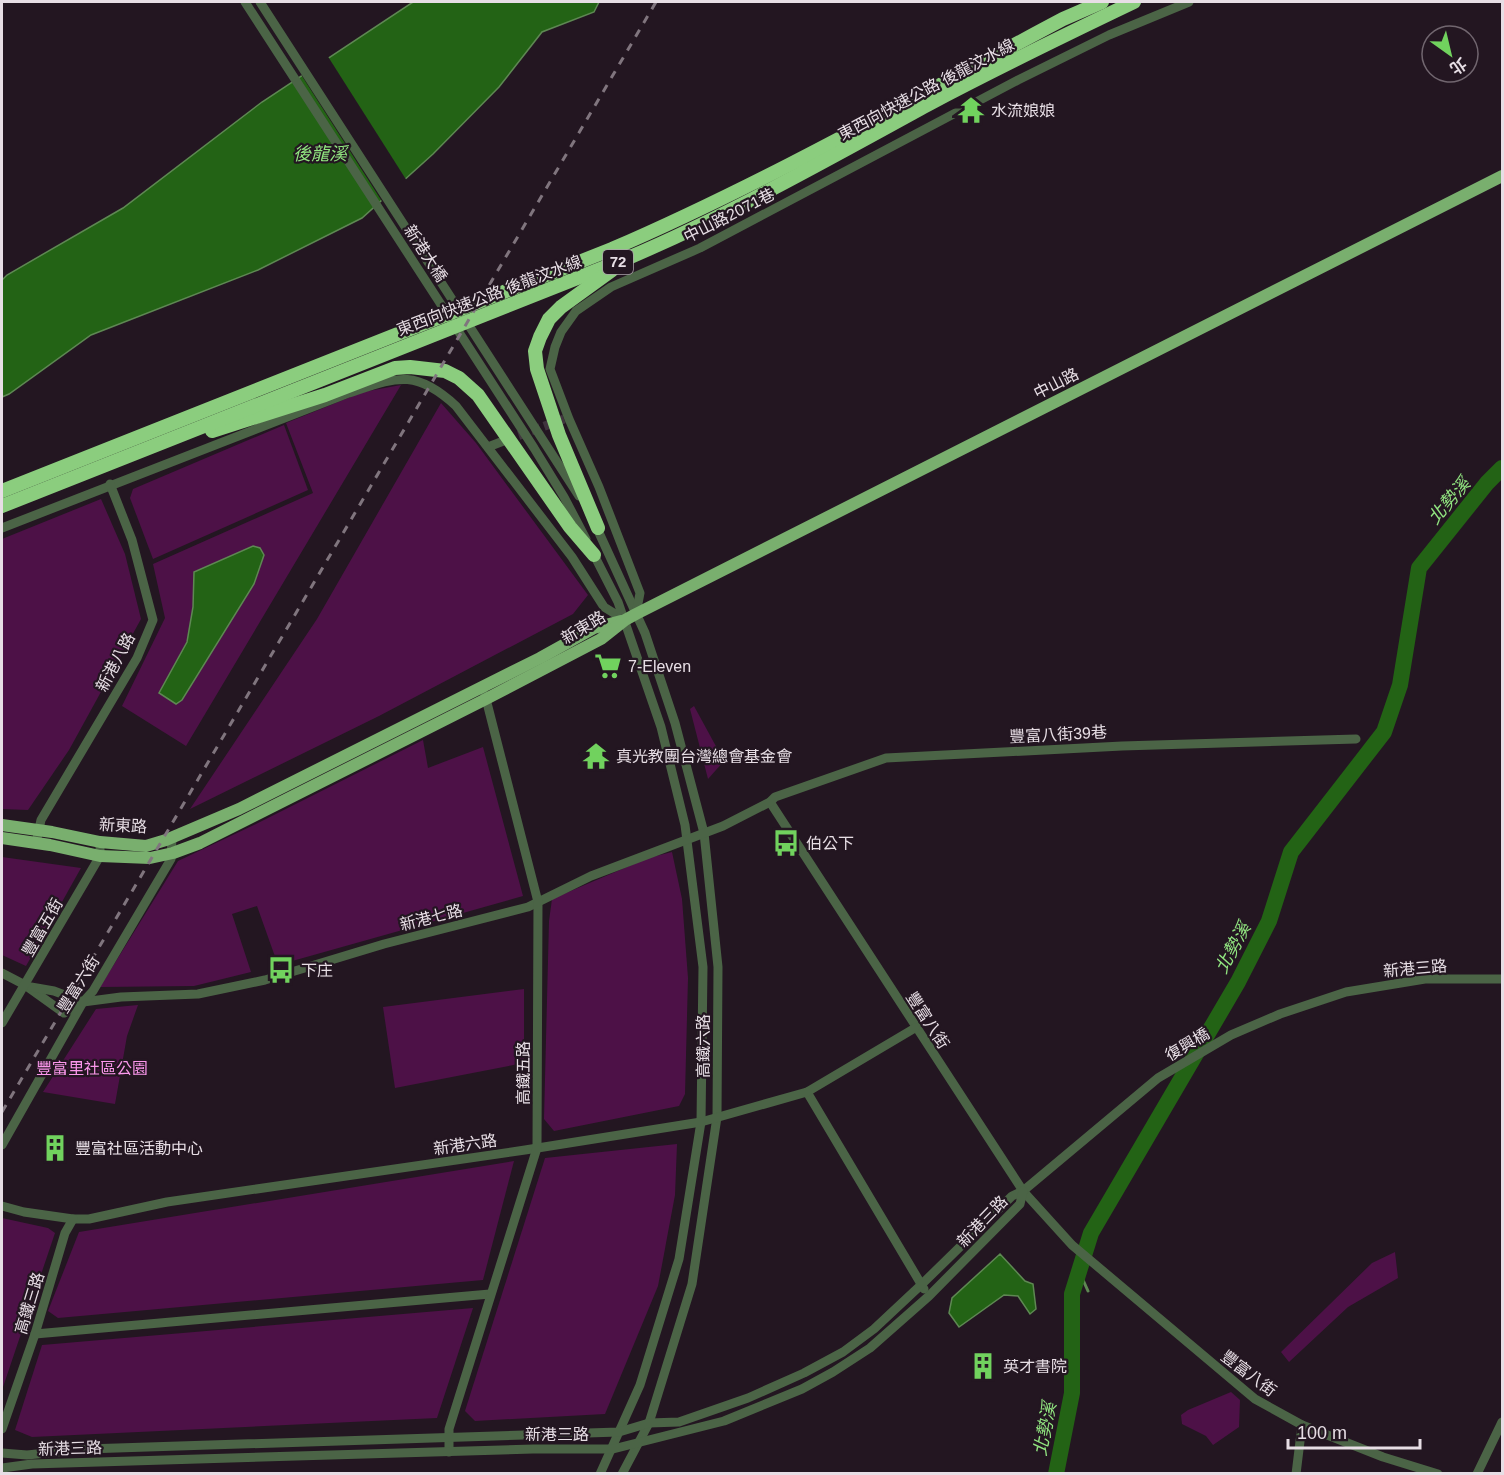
<svg xmlns="http://www.w3.org/2000/svg" width="1504" height="1475" viewBox="0 0 1504 1475" font-family="Helvetica,'Noto Sans TC',sans-serif">
  <style>
    .green { fill: #4d1147 }
    .water { fill: #236315; stroke: #5e8853; stroke-width: 1.5 }
    .pier { fill: #231621 }
    .lines { fill: none; stroke-linecap: round; stroke-linejoin: round }
    .stream { stroke: #5e8853; stroke-width: 3 }
    .river { stroke: #236315; stroke-width: 16 }
    .minor-tunnel { stroke: #40343e; stroke-width: 9; stroke-dasharray: 9 4.5; stroke-linecap: butt }
    .minor { stroke: #4b6446; stroke-width: 9 }
    .major { stroke: #79af6e; stroke-width: 12 }
    .highway { stroke: #8bcd7e; stroke-width: 14 }
    .rail { stroke: #80757e; stroke-width: 3; stroke-dasharray: 8 8; stroke-linecap: butt }
    .labels { text-anchor: middle; stroke-width: 4.5; stroke-linejoin: round; paint-order: stroke }
    .shield { fill: #231621; stroke: #aca2aa; stroke-width: 1.5 }
    .shield-label { font-size: 15px; font-weight: bold; fill: #e7dee5 }
    .street-label { font-size: 16px; fill: #e7dee5; stroke: #231621 }
    .poi-label { font-size: 16px; fill: #e7dee5; stroke: #231621; text-anchor: start }
    .park-label { font-size: 16px; fill: #fa97eb; stroke: #231621 }
    .water-label { font-size: 18px; font-style: italic; fill: #91e580; stroke: #231621 }
  </style>
  <rect width="100%" height="100%" fill="#231621"/>
  <g class="green">
    <polygon points="401,385 186,746 122,706 165,618 153,564 313,493 286,423 363,392"/>
    <polygon points="441,403 476,443 588,595 573,614 379,716 190,809 317,619"/>
    <polygon points="284,425 308,490 153,559 130,498 133,489"/>
    <polygon points="101,499 125,554 141,619 69,750 28,810 2,809 2,539"/>
    <polygon points="694,706 724,761 708,779 690,709"/>
    <polygon points="423,740 428,768 483,747 523,896 278,965 257,906 232,914 251,972 194,986 100,987 178,861 256,824"/>
    <polygon points="672,852 682,899 688,978 685,1094 679,1106 554,1131 544,1119 549,921 552,899 648,858"/>
    <polygon points="2,857 81,868 26,966 2,955"/>
    <polygon points="524,989 524,1063 395,1088 383,1007"/>
    <polygon points="138,1005 127,1036 115,1104 43,1092 96,1009"/>
    <polygon points="677,1144 675,1195 658,1286 605,1414 475,1421 465,1411 545,1158"/>
    <polygon points="514,1161 483,1280 58,1318 48,1311 79,1232"/>
    <polygon points="2,1218 48,1228 55,1233 2,1390"/>
    <polygon points="1395,1252 1398,1278 1348,1307 1289,1362 1281,1352 1372,1263"/>
    <polygon points="473,1308 437,1418 32,1437 15,1430 42,1345"/>
    <polygon points="1231,1392 1240,1400 1239,1427 1213,1445 1206,1436 1182,1424 1181,1415 1188,1410"/>
  </g>
  <g class="water">
    <polygon points="413,2 599,2 594,12 542,32 499,87 433,154 362,218 258,270 91,335 9,394 2,397 2,280 7,275 123,208 262,102"/>
    <polygon points="253,546 260,548 264,555 254,584 182,700 176,704 159,693 187,642 193,607 194,572"/>
    <polygon points="1000,1254 1025,1281 1033,1284 1036,1309 1030,1314 1018,1296 1004,1295 959,1327 949,1313 952,1298"/>
  </g>
  <polygon class="pier" points="327,55 407,181 383,203 300,73"/>
  <g class="lines">
    <polyline class="stream" points="1079,1271 1088,1291"/>
    <polyline class="river" points="1056,1474 1072,1393 1072,1294 1091,1233 1238,982 1269,921 1291,852 1384,732 1400,685 1419,568 1487,483 1502,468"/>
    <polyline class="minor-tunnel" points="506,440 564,419"/>
    <g class="minor">
      <polyline points="245,2 534,448 564,497 586,539"/>
      <polyline points="260,2 579,496"/>
      <polyline points="488,447 506,440"/>
      <polyline points="595,524 645,633 675,723 704,833 718,967 717,1117 692,1284 649,1423 622,1474"/>
      <path d="M2 528 346 394C395 378 414 367 456 406L572 557 604 607 625 620"/>
      <polyline points="592,551 618,602 661,727 685,825 703,967 701,1122 679,1259 640,1385 600,1474"/>
      <polyline points="636,614 640,593 599,487 569,419 550,369 555,347 561,332 576,311 611,287 700,248 1018,80 1109,35 1189,2"/>
      <polyline points="770,802 1023,1191 1072,1245 1255,1399 1302,1425 1383,1457 1438,1474"/>
      <polyline points="36,843 41,820 137,658 153,620 132,540 110,484"/>
      <polyline points="2,973 25,985 64,1013 83,1002 121,997 198,994 265,980 384,944 528,907 591,876 723,826 770,802 775,797 886,758 1122,746 1356,739"/>
      <polyline points="31,987 54,991 83,1002"/>
      <polyline points="2,1023 100,856 100,842"/>
      <polyline points="807,1092 924,1289"/>
      <polyline points="2,1145 83,1002 93,991 171,859 172,838"/>
      <polyline points="2,1206 24,1212 73,1219 89,1219 167,1202 525,1150 701,1122 807,1092 915,1028"/>
      <polyline points="35,1334 490,1294"/>
      <polyline points="2,1429 35,1334 65,1233 73,1219"/>
      <polyline points="449,1452 449,1429 537,1148 538,902 485,695"/>
      <polyline points="2,1453 27,1455 86,1449 619,1432 649,1423 679,1422 748,1398 804,1373 843,1352 874,1329 921,1285 1012,1196 1023,1191 1158,1078 1231,1035 1280,1014 1346,992 1425,979 1502,979"/>
      <polyline points="2,1468 32,1464 533,1449 613,1449 724,1421 802,1389 833,1372 870,1348 929,1296 1020,1204 1023,1191"/>
      <polyline points="1296,1474 1302,1425"/>
      <polyline points="1477,1474 1502,1422"/>
    </g>
    <g class="major">
      <polyline points="2,825 52,832 100,842 146,846 166,840 239,809 540,658 594,628 621,621"/>
      <polyline points="2,838 50,845 100,856 150,858 173,853 200,843 486,699 601,639 625,620 636,614 1502,176"/>
    </g>
    <g class="highway">
      <polyline points="212,431 325,395 395,368 410,367 445,371 459,378 478,395 570,527 594,555"/>
      <path d="M2 491 612 249C767 182 914 98 1063 19L1102 2"/>
      <path d="M2 506 628 258C731 214 828 159 927 105 995 69 1065 35 1134 2"/>
      <polyline points="598,528 559,435 537,369 535,351 540,337 549,319 561,307 612,270"/>
    </g>
    <polyline class="rail" points="2,1112 656,2"/>
  </g>
  <defs>
    <symbol id="temple-bare" viewBox="-9 -9 18 18"><path d="M0-6L5-2H3V0L6.5 2.5H4V6H1.5V3h-3V6H-4V2.5H-6.5L-3 0V-2H-5Z" fill="#71d25e" stroke="#231621" stroke-width="2.5" paint-order="stroke"/></symbol>
    <symbol id="supermarket-bare" viewBox="-9 -9 18 18"><path d="M-6-5.5h2.5l.6 2H6L4.5 2H-2.5L-4.4-4H-6ZM-1.5 3.2a1.3 1.3 0 1 0 .1 0ZM3 3.2a1.3 1.3 0 1 0 .1 0Z" fill="#71d25e" stroke="#231621" stroke-width="2.5" paint-order="stroke"/></symbol>
    <symbol id="bus-bare" viewBox="-9 -9 18 18"><path d="M-5-6H5V4H4V6H2V4H-2V6H-4V4H-5ZM-3.5-4V0h7V-4ZM-3.5 1.2v1.5H-2V1.2ZM2 1.2v1.5H3.5V1.2Z" fill="#71d25e" stroke="#231621" stroke-width="2.5" paint-order="stroke"/></symbol>
    <symbol id="building-bare" viewBox="-9 -9 18 18"><path d="M-4-6H4V6H1V3H-1V6H-4ZM-2.5-4.3h1.7v1.8h-1.7ZM.8-4.3h1.7v1.8H.8ZM-2.5-1h1.7V.8h-1.7ZM.8-1h1.7V.8H.8Z" fill="#71d25e" stroke="#231621" stroke-width="2.5" paint-order="stroke"/></symbol>
  </defs>
  <g fill-rule="evenodd">
    <use href="#temple-bare" x="952" y="91" width="38" height="38"/>
    <use href="#supermarket-bare" x="589" y="647" width="38" height="38"/>
    <use href="#temple-bare" x="577" y="737" width="38" height="38"/>
    <use href="#bus-bare" x="767" y="824" width="38" height="38"/>
    <use href="#bus-bare" x="262" y="951" width="38" height="38"/>
    <use href="#building-bare" x="36" y="1129" width="38" height="38"/>
    <use href="#building-bare" x="964" y="1347" width="38" height="38"/>
  </g>
  <g class="labels">
    <rect class="shield" x="603" y="250" width="30" height="24" rx="4.5"/>
    <g class="shield-label">
      <text x="618" y="267">72</text>
    </g>
    <g class="street-label">
      <text transform="translate(926 89) rotate(-28)" y="6">東西向快速公路 後龍汶水線</text>
      <text transform="translate(729 215) rotate(-27)" y="6">中山路2071巷</text>
      <text transform="translate(426 253) rotate(57)" y="6">新港大橋</text>
      <text transform="translate(489 295) rotate(-21)" y="6">東西向快速公路 後龍汶水線</text>
      <text transform="translate(1056 383) rotate(-27)" y="6">中山路</text>
      <text transform="translate(583 627) rotate(-31)" y="6">新東路</text>
      <text transform="translate(115 662) rotate(-62)" y="6">新港八路</text>
      <text transform="translate(1058 734) rotate(-3)" y="6">豐富八街39巷</text>
      <text transform="translate(123 825) rotate(3)" y="6">新東路</text>
      <text transform="translate(431 917) rotate(-14)" y="6">新港七路</text>
      <text transform="translate(42 927) rotate(-60)" y="6">豐富五街</text>
      <text transform="translate(1415 968) rotate(-5)" y="6">新港三路</text>
      <text transform="translate(78 984) rotate(-58)" y="6">豐富六街</text>
      <text transform="translate(928 1020) rotate(57)" y="6">豐富八街</text>
      <text transform="translate(1187 1044) rotate(-31)" y="6">復興橋</text>
      <text transform="translate(703 1046) rotate(-90)" y="6">高鐵六路</text>
      <text transform="translate(523 1073) rotate(-90)" y="6">高鐵五路</text>
      <text transform="translate(465 1144) rotate(-8)" y="6">新港六路</text>
      <text transform="translate(982 1221) rotate(-46)" y="6">新港三路</text>
      <text transform="translate(29 1303) rotate(-73)" y="6">高鐵三路</text>
      <text transform="translate(1249 1373) rotate(37)" y="6">豐富八街</text>
      <text x="557" y="1440">新港三路</text>
      <text transform="translate(70 1448) rotate(-2)" y="6">新港三路</text>
    </g>
    <g class="poi-label">
      <text x="991" y="116">水流娘娘</text>
      <text x="628" y="672">7-Eleven</text>
      <text x="616" y="762">真光教團台灣總會基金會</text>
      <text x="806" y="849">伯公下</text>
      <text x="301" y="976">下庄</text>
      <text x="75" y="1154">豐富社區活動中心</text>
      <text x="1003" y="1372">英才書院</text>
    </g>
    <g class="park-label">
      <text x="92" y="1074">豐富里社區公園</text>
    </g>
    <g class="water-label">
      <text x="320" y="160">後龍溪</text>
      <text transform="translate(1449 501) rotate(-50)" y="6">北勢溪</text>
      <text transform="translate(1233 948) rotate(-62)" y="6">北勢溪</text>
      <text transform="translate(1045 1429) rotate(-79)" y="6">北勢溪</text>
    </g>
  </g>
  <rect width="1504" height="1475" fill="none" stroke="#e7dee5" stroke-width="6"/>
  <g transform="translate(1450 54) rotate(146)"><circle r="28" fill="#231621" stroke="#71666f" stroke-width="1.5"/>
  <path d="M0-4.5L10 22L0 15L-10 22Z" fill="#71d25e"/>
  <text y="-9" font-size="16" font-weight="bold" text-anchor="middle" fill="#e7dee5">北</text>
  </g>
  <path d="M1288 1439v9h132v-9" fill="none" stroke="#e7dee5" stroke-width="3"/>
  <text x="1297" y="1439" font-size="18" fill="#e7dee5" stroke="#231621" stroke-width="4.5" paint-order="stroke">100 m</text>
</svg>
